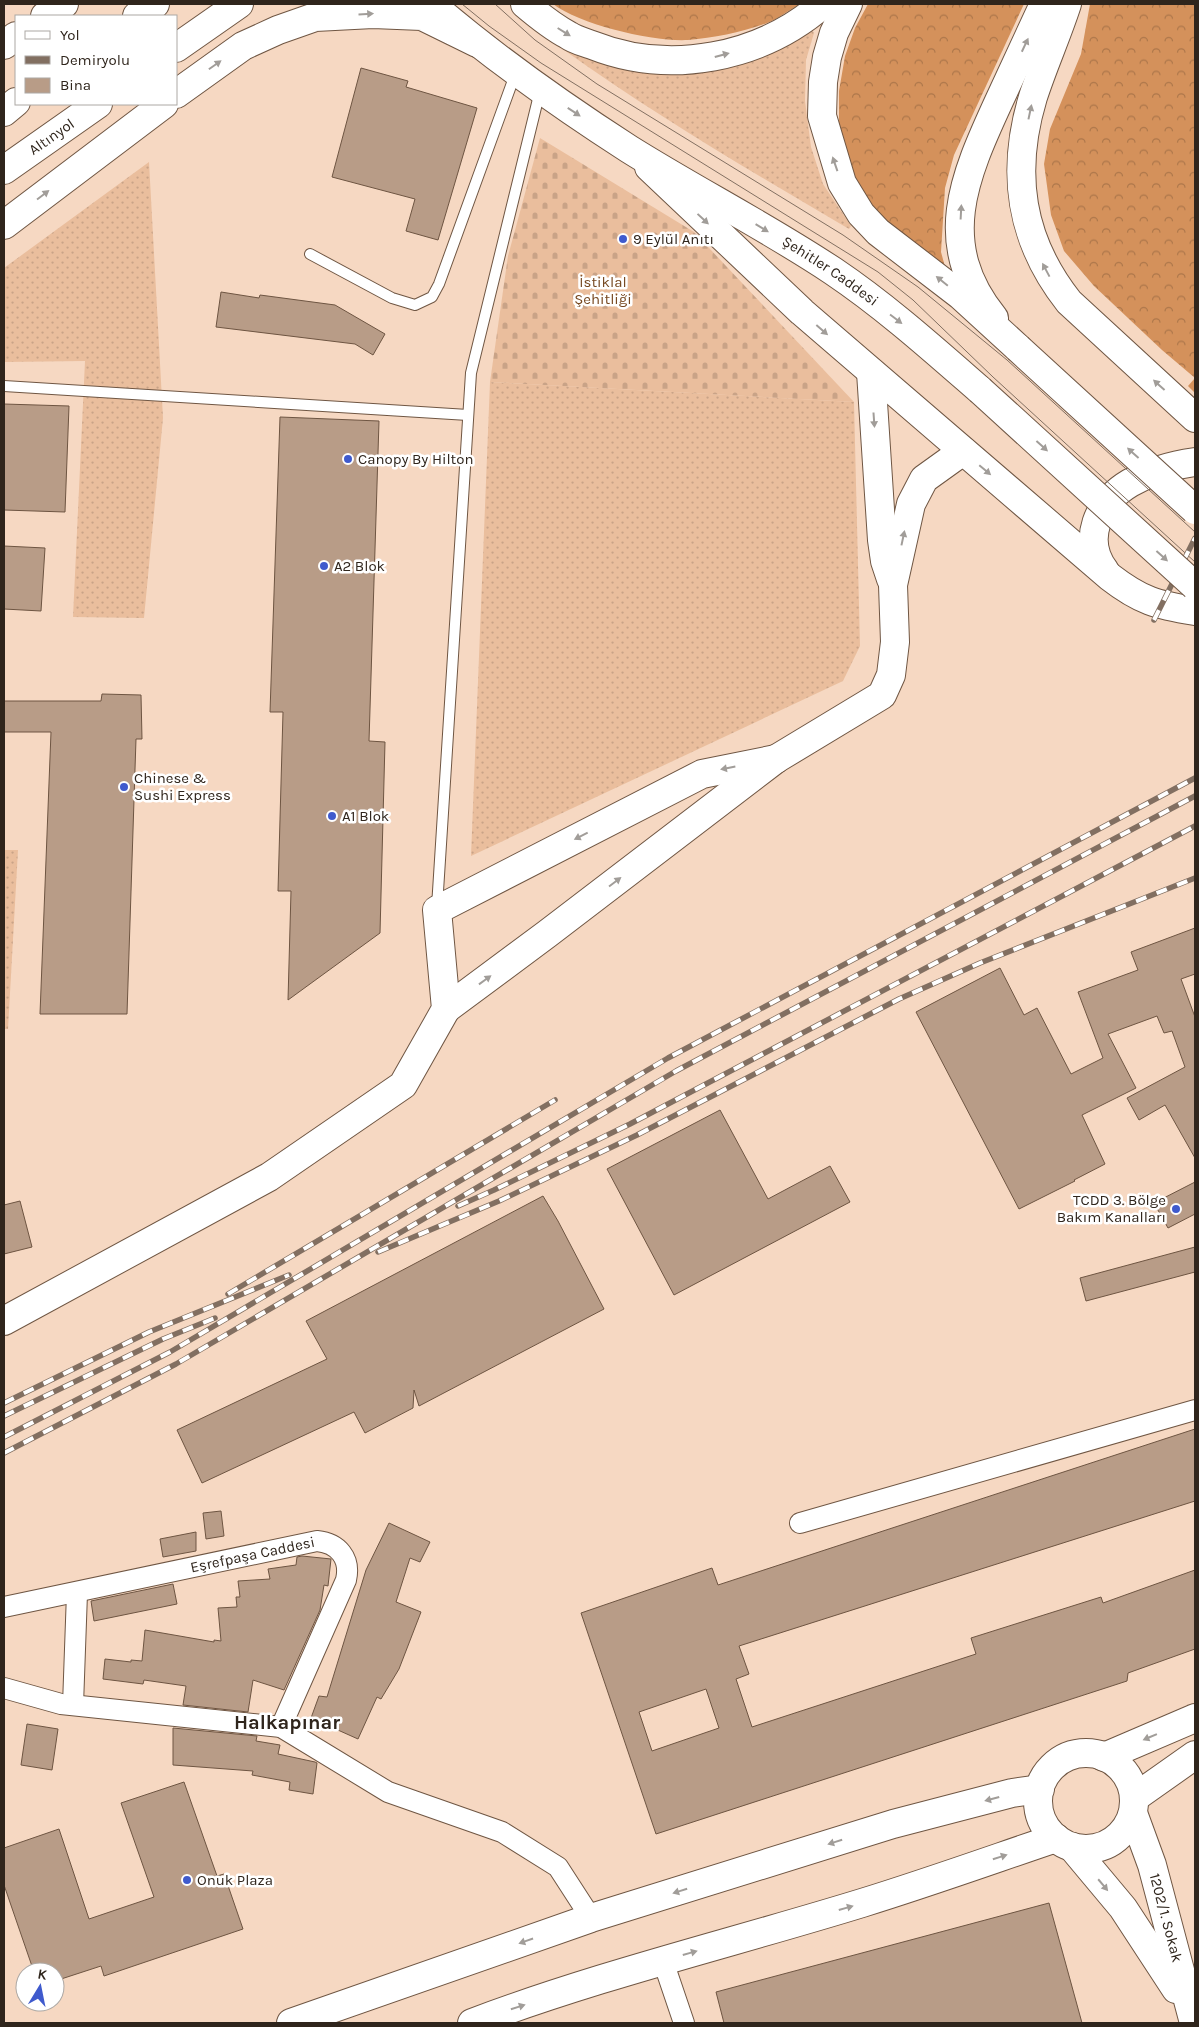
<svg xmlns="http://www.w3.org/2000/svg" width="1199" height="2027" viewBox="0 0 1199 2027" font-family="Karla,sans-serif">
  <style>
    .grass { fill: url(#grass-dots) }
    .forest { fill: url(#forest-crowns) }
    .cemetery { fill: url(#cemetery-stones) }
    .building { fill: #b89c87; stroke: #6e5542; fill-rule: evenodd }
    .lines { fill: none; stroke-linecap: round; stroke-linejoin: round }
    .lane-casing { stroke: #6f5643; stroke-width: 12 }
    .street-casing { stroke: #6f5643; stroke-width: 22 }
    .secondary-casing { stroke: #6f5643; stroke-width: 30 }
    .primary-casing { stroke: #6f5643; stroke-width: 30 }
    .highway-casing { stroke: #6f5643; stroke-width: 30 }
    .lane { stroke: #fff; stroke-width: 10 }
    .street { stroke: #fff; stroke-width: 20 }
    .secondary { stroke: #fff; stroke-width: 28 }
    .primary { stroke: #fff; stroke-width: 28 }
    .highway { stroke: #fff; stroke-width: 28 }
    .tram { stroke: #826f61; stroke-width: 1 }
    .rail-casing { stroke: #826f61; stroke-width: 5.5 }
    .rail { stroke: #fff; stroke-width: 4; stroke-dasharray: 11; stroke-linecap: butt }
    .primary-bridge-casing { stroke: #6f5643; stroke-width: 30; stroke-linecap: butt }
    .primary-bridge { stroke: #fff; stroke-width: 28 }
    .oneway { fill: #a19d99 }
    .poi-dot { fill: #3f5acd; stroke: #fff; stroke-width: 2 }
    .labels { text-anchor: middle; stroke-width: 5; stroke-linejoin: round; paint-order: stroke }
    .street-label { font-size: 15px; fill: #2f251c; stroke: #fff }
    .poi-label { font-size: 15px; fill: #2f251c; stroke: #fff; text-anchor: start }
    .park-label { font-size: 15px; fill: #764820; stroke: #fff }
    .district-label { font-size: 20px; font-weight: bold; fill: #2f251c; stroke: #fff }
  </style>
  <defs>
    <pattern id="grass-dots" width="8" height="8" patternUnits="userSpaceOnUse" patternTransform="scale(1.25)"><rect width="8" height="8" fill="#eabe9d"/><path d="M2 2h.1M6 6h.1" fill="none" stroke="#c9a387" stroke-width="1.8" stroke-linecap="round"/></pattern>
    <pattern id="forest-crowns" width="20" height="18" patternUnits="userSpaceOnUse" patternTransform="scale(1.25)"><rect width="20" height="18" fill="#d4915b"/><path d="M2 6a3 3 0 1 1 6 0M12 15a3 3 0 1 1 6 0" fill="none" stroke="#ac764a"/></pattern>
    <pattern id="cemetery-stones" width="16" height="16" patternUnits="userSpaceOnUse" patternTransform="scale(1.25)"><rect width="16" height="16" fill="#eabe9d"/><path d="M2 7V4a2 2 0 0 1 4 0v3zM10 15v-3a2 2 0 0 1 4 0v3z" fill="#c9a387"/></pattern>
  </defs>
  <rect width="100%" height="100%" fill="#f6d8c2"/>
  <g class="grass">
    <path d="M812 30 814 33 806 60 805 101 811 147 823 184 851 226 849 229C752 172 655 115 564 50 627 71 689 85 754 60 774 52 793 41 812 30Z"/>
    <polygon points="149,162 163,418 144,618 73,617 85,361 4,362 4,268"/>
    <polygon points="490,382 854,402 860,646 843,681 471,856"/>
    <polygon points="4,850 18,850 8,1029 4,1029"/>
  </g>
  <g class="forest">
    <path d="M553 4H800C789 10 778 19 767 23 743 32 714 38 688 40 653 42 581 25 553 4Z"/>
    <polygon points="868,4 1024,4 954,155 945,188 941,252 947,274 878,217 850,173 839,132 839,91 845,56 855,28"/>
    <polygon points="1090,4 1195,4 1195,393 1188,386 1195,378 1162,350 1094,286 1064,251 1051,215 1044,164 1050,129 1081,54"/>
  </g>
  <polygon class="cemetery" points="540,138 694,232 854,402 490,382 508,256"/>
  <g class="building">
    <polygon points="361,68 408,81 406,87 477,108 438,240 406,231 415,199 332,177"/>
    <polygon points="221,292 259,298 260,295 335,305 385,334 373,355 355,344 216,327"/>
    <polygon points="4,404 69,406 65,512 4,510"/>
    <polygon points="280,417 379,421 369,741 385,742 380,933 288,1000 291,891 278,891 283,712 270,712"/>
    <polygon points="4,546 45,548 41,611 4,609"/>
    <polygon points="102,694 141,695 142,739 136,739 127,1014 40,1014 51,732 4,732 4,701 101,701"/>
    <polygon points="1195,928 1195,974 1181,979 1195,1017 1195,1158 1165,1105 1139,1120 1127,1098 1185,1067 1172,1031 1164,1033 1157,1016 1108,1034 1136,1088 1082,1115 1105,1164 1074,1180 1075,1181 1019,1209 916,1012 1000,968 1024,1015 1037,1008 1071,1074 1103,1058 1078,992 1138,970 1131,952"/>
    <polygon points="720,1110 768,1199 830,1166 850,1202 674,1295 607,1169"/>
    <polygon points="1195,1182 1195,1214 1168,1228 1154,1203"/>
    <polygon points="543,1196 558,1221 604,1309 419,1406 414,1390 413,1408 365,1433 354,1412 202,1483 177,1430 327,1359 306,1321"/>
    <polygon points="20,1201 32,1247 4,1254 4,1205"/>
    <polygon points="1195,1247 1195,1272 1086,1301 1080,1278"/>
    <path d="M1195 1429V1501L739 1646 749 1674 736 1679 752 1727 976 1654 971 1638 1101 1597 1103 1603 1195 1570V1649L1128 1673 1127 1681 656 1834 581 1613 712 1568 718 1585ZM706 1689 719 1728 652 1751 639 1712Z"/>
    <polygon points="221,1511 224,1536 206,1539 203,1513"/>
    <polygon points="389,1523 430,1542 420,1562 410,1558 396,1602 421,1612 399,1669 381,1699 377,1697 358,1739 311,1718 319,1696 327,1697 366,1570"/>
    <polygon points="196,1532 196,1551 163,1557 160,1539"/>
    <polygon points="302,1556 331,1559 328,1586 324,1585 320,1610 284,1690 253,1680 248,1712 183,1705 186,1686 144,1680 143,1684 103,1679 105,1659 131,1662 131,1660 142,1661 145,1630 214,1642 214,1640 221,1641 218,1608 237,1607 236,1597 240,1597 238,1581 270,1579 268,1569 296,1565 297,1557"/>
    <polygon points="173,1584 177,1604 94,1621 91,1601"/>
    <polygon points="27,1724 58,1729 52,1770 21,1765"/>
    <polygon points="173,1728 257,1736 256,1741 280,1745 278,1754 315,1762 317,1763 313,1794 289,1790 290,1782 252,1775 253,1771 173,1765"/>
    <polygon points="184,1782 217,1876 224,1874 243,1929 104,1976 101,1966 55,1981 55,1972 34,1972 4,1885 4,1848 59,1829 89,1919 154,1897 121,1803"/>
    <polygon points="1049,1903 1082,2023 724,2023 716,1992"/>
  </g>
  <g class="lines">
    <defs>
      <g id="lane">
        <polyline points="310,254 392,298 415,305 432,297 439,284 516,72"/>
        <polyline points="4,386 468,415"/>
        <polyline points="437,907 471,373 540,91"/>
      </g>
      <g id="street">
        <polyline points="800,1523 1195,1410"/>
        <path id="s1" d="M4 1607 317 1541C338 1543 351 1558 346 1580L281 1727"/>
        <polyline points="4,1688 61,1704 281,1727 388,1792 502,1832 558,1867 591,1918"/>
        <polyline points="73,1705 77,1593"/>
        <polyline points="663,1961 684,2023"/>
      </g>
      <g id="secondary">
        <path d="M1067 4C1057 35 1043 66 1033 97 1010 173 1020 240 1069 302L1195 418"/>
        <path d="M649 167 802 312 1110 577C1141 601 1157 605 1195 611"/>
        <polyline points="871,372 882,540 885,561 891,579"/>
        <path d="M1105 571C1081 540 1098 502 1130 483 1149 472 1173 465 1195 462"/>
        <polyline points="446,1009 547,934 776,759 882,695 891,675 895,642 893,585 911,504 924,479 963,451"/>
        <polyline points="4,1321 269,1177 403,1085 446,1009 437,910 702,774 776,759"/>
        <circle cx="1086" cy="1801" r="48"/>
        <polyline points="1104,1757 1195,1718"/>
        <polyline points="1134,1798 1195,1755"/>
        <path id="s2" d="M1133 1813 1152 1865 1194 2023"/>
        <polyline points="1072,1847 1123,1908 1176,1989"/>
        <polyline points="291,2023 591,1918 893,1824 1012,1793 1040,1789"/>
        <path d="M472 2023C599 1975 732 1943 862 1903 927 1883 991 1860 1056 1838"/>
      </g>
      <g id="primary">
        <path id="s3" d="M431 4C493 57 559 104 629 149 696 191 767 227 833 271 885 306 933 349 980 390"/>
        <path d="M994 318C934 244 964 177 999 101 1014 68 1029 36 1044 4"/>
      </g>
      <g id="highway">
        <path d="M525 4C538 15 553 27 568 35 575 40 584 42 592 45 670 76 761 58 823 4"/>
        <polyline points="848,4 834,33 827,57 823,82 822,116 842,183 861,214 878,232 960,295 1018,348"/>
        <polyline points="45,16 64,4"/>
        <polyline points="137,16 155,4"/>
        <polyline points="4,45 16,36"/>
        <polyline points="176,48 239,4"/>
        <polyline points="176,94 243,46 278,30 315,17 373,14 422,16 477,43"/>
        <polyline points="4,112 16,102"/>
        <path id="s4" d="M4 170 98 104"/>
        <polyline points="4,225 164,104"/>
      </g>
    </defs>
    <use href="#lane" class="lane-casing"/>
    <use href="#street" class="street-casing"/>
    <use href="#secondary" class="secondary-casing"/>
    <use href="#primary" class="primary-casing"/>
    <use href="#highway" class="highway-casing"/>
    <use href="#lane" class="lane"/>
    <use href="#street" class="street"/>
    <use href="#secondary" class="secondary"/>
    <use href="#primary" class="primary"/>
    <use href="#highway" class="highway"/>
    <g class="tram">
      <polyline points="462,4 489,26 541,63 878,272 913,300 993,377 1195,562"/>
      <polyline points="495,4 535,40 597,84 843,235 918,287 1007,360 1195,532"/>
    </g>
    <defs>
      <g id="rail">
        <polyline points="1154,620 1195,538"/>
        <polyline points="458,1206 494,1190 630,1124 1195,826"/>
        <polyline points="378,1252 499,1201 637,1135 899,999 980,963 1195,878"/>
        <polyline points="228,1294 555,1100"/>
        <polyline points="4,1403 149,1332 289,1275"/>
        <polyline points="4,1416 163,1339 215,1318"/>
        <polyline points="4,1437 170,1352 668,1058 1195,778"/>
        <polyline points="4,1453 176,1364 676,1071 1195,796"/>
      </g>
    </defs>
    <use href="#rail" class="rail-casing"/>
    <use href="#rail" class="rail"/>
    <defs>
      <g id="primary-bridge">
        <polyline points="1018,348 1195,510"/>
        <polyline points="980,390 1195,586"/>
      </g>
    </defs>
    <use href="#primary-bridge" class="primary-bridge-casing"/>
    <use href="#primary-bridge" class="primary-bridge"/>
  </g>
  <defs><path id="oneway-solid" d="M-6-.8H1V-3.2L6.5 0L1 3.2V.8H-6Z" transform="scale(1.25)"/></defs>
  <g class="oneway">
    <use href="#oneway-solid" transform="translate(366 14) rotate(-3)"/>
    <use href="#oneway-solid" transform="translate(564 32) rotate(32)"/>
    <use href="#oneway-solid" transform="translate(1025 45) rotate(-65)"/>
    <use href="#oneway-solid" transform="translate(722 55) rotate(-15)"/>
    <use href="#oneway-solid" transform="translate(215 65) rotate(-35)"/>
    <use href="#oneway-solid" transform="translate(574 112) rotate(33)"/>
    <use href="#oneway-solid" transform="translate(1030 112) rotate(-78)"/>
    <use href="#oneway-solid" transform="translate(835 164) rotate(-109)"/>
    <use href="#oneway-solid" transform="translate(43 195) rotate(-37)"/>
    <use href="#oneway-solid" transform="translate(961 212) rotate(-87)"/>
    <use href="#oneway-solid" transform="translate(703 219) rotate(43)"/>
    <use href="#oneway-solid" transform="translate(762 228) rotate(31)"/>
    <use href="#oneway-solid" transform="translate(1046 270) rotate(-118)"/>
    <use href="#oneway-solid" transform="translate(942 281) rotate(-141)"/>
    <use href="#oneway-solid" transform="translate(896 319) rotate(37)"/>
    <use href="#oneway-solid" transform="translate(822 330) rotate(41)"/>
    <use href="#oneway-solid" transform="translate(1159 385) rotate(-138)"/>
    <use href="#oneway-solid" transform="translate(874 420) rotate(86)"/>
    <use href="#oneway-solid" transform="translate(1042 446) rotate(42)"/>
    <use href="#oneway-solid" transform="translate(1133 453) rotate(-138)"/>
    <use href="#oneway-solid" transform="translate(985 470) rotate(40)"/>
    <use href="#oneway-solid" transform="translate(903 538) rotate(-78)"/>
    <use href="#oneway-solid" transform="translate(1162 556) rotate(42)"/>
    <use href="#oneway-solid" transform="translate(728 768) rotate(169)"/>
    <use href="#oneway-solid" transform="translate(581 836) rotate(153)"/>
    <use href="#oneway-solid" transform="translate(615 882) rotate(-37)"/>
    <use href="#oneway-solid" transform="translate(485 980) rotate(-36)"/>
    <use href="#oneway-solid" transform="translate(1150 1737) rotate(157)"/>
    <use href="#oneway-solid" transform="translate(992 1799) rotate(165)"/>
    <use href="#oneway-solid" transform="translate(835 1842) rotate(163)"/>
    <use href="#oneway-solid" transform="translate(1000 1857) rotate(-18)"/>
    <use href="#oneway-solid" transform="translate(1103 1885) rotate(50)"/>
    <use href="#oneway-solid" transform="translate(680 1891) rotate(163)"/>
    <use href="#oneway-solid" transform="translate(846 1908) rotate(-16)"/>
    <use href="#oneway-solid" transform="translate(526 1941) rotate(161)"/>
    <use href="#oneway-solid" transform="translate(690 1953) rotate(-16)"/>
    <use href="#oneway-solid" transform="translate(518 2007) rotate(-18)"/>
  </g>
  <g class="poi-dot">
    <circle cx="623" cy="239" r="5"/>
    <circle cx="348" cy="459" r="5"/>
    <circle cx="324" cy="566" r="5"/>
    <circle cx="124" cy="787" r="5"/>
    <circle cx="332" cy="816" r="5"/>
    <circle cx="1176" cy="1209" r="5"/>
    <circle cx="187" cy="1880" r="5"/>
  </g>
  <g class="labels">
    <g class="street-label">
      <text dy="5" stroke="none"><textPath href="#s4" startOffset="58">Altınyol</textPath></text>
      <text dy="5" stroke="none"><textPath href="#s3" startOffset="481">Şehitler Caddesi</textPath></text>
      <text dy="5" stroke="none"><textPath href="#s1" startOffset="254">Eşrefpaşa Caddesi</textPath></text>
      <text dy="5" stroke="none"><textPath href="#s2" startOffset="110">1202/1. Sokak</textPath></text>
    </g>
    <g class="poi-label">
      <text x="633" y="244">9 Eylül Anıtı</text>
      <text x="358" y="464">Canopy By Hilton</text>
      <text x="334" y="571">A2 Blok</text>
      <text x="134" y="783">Chinese &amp;<tspan x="134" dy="17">Sushi Express</tspan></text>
      <text x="342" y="821">A1 Blok</text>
      <text x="1166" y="1205" text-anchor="end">TCDD 3. Bölge<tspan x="1166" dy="17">Bakım Kanalları</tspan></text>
      <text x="197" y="1885">Onuk Plaza</text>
    </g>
    <g class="park-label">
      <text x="603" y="287">İstiklal<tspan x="603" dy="17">Şehitliği</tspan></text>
    </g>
    <g class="district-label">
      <text x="287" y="1729">Halkapınar</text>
    </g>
  </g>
  <rect width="1199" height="2027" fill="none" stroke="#2f251c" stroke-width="10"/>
  <rect x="15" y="15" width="162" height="90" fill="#ffffff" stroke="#aca8a4"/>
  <rect x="25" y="31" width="25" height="8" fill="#ffffff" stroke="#aca8a4"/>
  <text x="60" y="40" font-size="15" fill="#2f251c">Yol</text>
  <rect x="25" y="56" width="25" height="8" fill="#826f61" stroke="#aca8a4"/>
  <text x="60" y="65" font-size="15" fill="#2f251c">Demiryolu</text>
  <rect x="25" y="78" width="25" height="15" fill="#b89c87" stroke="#aca8a4"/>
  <text x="60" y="90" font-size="15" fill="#2f251c">Bina</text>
  <g transform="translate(40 1987) rotate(10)"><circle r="24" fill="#ffffff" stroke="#aca8a4"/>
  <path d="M0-4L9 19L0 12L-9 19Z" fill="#3f5acd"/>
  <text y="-8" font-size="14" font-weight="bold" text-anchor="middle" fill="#2f251c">K</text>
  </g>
</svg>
